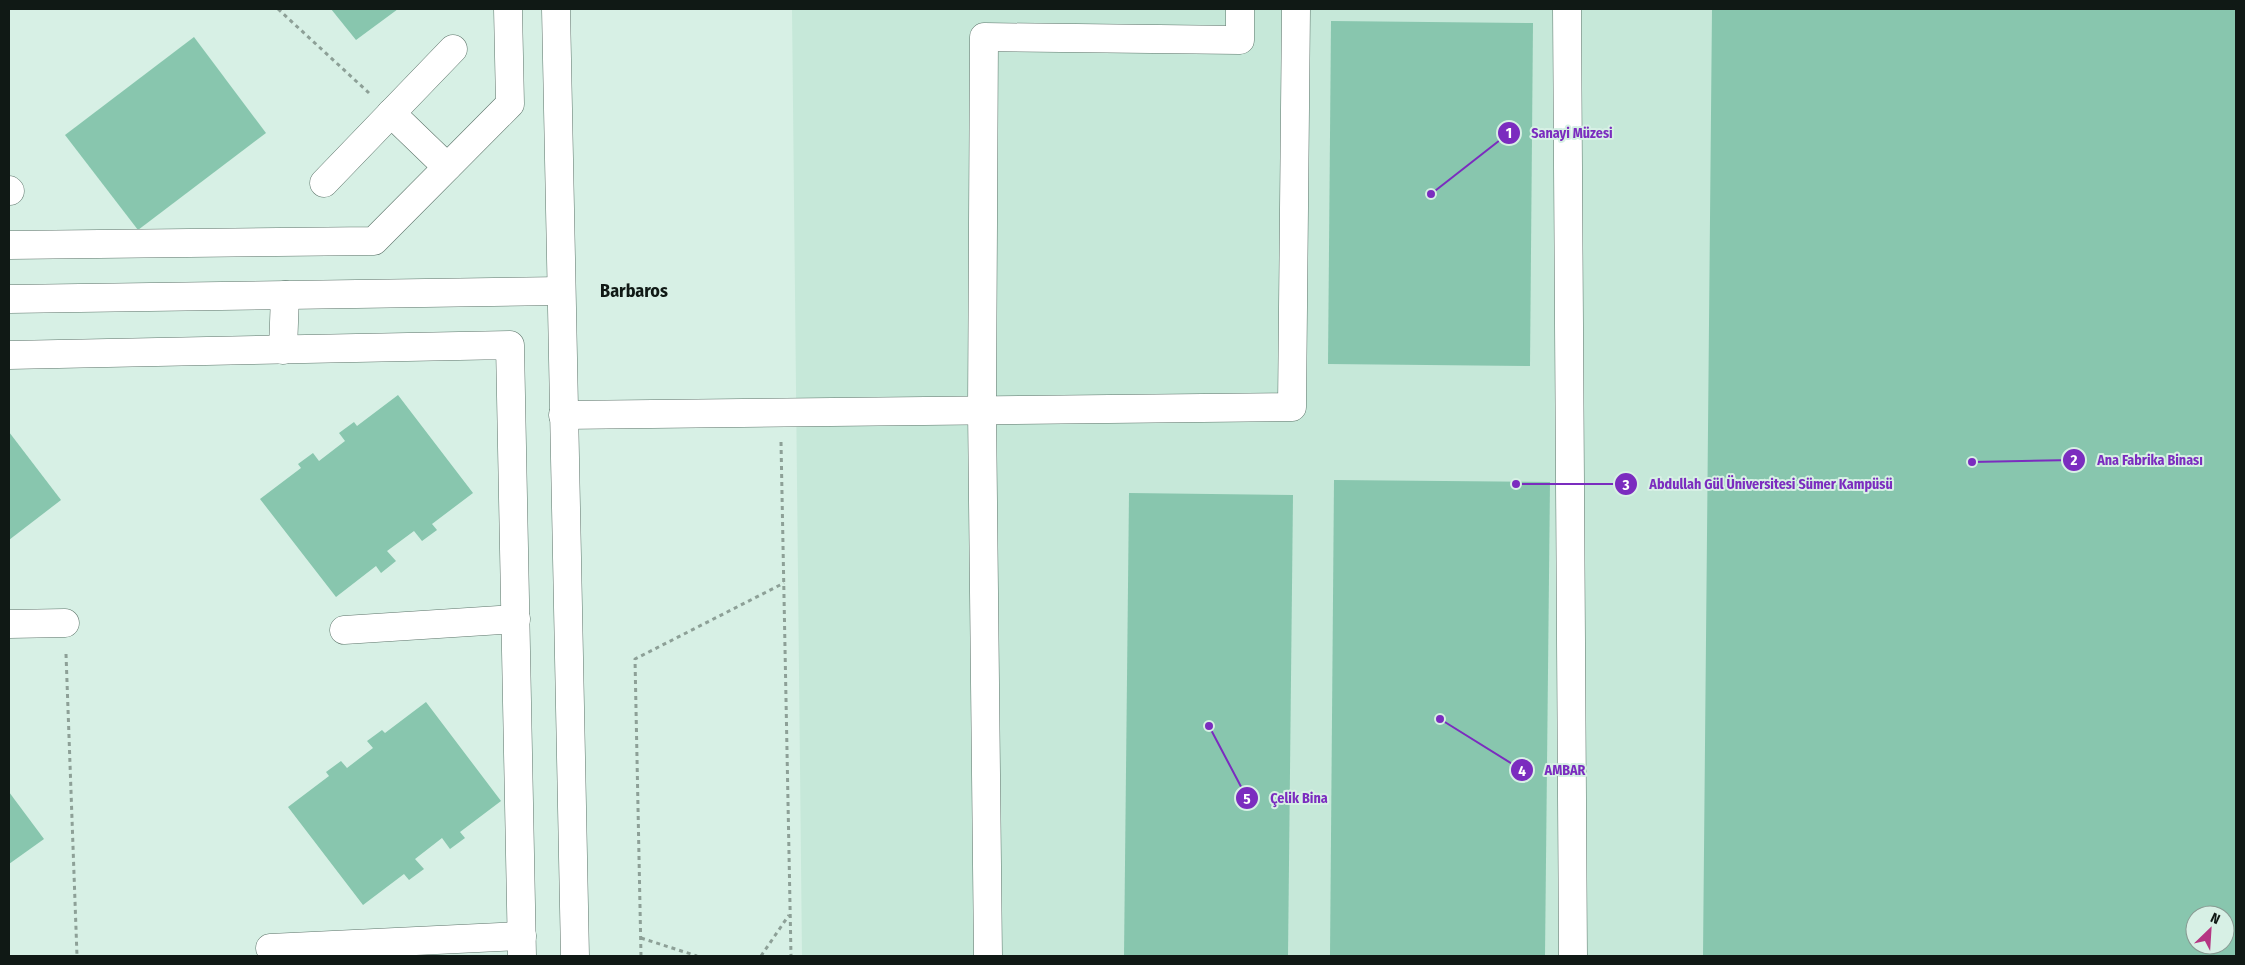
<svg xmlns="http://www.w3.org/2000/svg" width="2245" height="965" viewBox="0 0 2245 965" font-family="'Fira Sans Condensed',sans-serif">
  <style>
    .built { fill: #c6e8d9; fill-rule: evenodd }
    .building { fill: #88c6ae; fill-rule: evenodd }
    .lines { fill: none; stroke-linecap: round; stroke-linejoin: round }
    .minor-casing { stroke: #5d746a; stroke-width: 29 }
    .path { stroke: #8da097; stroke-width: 3; stroke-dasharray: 4 4; stroke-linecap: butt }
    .minor { stroke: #fff; stroke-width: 28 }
    .labels { text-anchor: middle; stroke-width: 4; stroke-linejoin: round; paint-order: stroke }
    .district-label { font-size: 18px; font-weight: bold; fill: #101915; stroke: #d7f0e5 }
    .leader { fill: none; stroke: #7b2cbf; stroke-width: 2 }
    .callout-dot { fill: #7b2cbf; stroke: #d7f0e5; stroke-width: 2 }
    .mark-label { font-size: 15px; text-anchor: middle; font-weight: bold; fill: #fff }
    .callout-label { font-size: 14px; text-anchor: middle; font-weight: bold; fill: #7b2cbf; stroke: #d7f0e5; stroke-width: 4; stroke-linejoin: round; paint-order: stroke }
  </style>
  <rect width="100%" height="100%" fill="#d7f0e5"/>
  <path class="built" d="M792 9H2236V956H802ZM2195 915H2225V945H2195Z"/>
  <g class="building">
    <polygon points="331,9 398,9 356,40"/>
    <path d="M1712 9H2236V956H1703ZM2195 915H2225V945H2195Z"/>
    <polygon points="1331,21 1533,23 1530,366 1328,364"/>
    <polygon points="194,37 266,133 138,230 65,135"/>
    <polygon points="398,395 473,493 432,524 437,530 422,541 414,531 387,551 396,561 381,573 376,566 336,597 260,499 301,468 298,464 313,453 319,461 345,441 339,433 354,422 357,426"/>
    <polygon points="9,432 61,500 9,540"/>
    <polygon points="1334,480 1550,482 1545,956 1330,956"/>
    <polygon points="1129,493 1293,495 1288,956 1124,956"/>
    <polygon points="426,702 501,801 460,832 465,838 450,849 442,838 415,859 424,869 409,880 404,874 363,905 288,807 329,776 326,772 341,761 347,768 373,748 367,741 382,730 385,733"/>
    <polygon points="9,792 44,839 9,864"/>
  </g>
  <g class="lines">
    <defs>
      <g id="minor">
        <polyline points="556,9 575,956"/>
        <polyline points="1567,9 1573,956"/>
        <polyline points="391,113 447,167"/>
        <polyline points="324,183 453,49"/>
        <polyline points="9,190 10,191"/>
        <polyline points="9,245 374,241 510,104 508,9"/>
        <polyline points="9,299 561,291"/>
        <polyline points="283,350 285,295"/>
        <polyline points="9,355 510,345 522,956"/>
        <polyline points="563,415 1292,407 1296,9"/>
        <polyline points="9,624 65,623"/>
        <polyline points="344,630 516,619"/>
        <polyline points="270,948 522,936"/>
        <polyline points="988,956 982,410 984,37 1240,40 1240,9"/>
      </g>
    </defs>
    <use href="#minor" class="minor-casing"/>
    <g class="path">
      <polyline points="278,9 369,93"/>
      <polyline points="781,442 791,956"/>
      <polyline points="66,654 77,956"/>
      <polyline points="641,938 697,956"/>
      <polyline points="641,956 635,659 784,583"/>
      <polyline points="761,956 789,915"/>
    </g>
    <use href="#minor" class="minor"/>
  </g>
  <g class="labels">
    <g class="district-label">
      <text x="634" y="297">Barbaros</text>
    </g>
  </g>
  <path class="leader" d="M1431 194L1509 133M1972 462L2074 460M1516 484L1626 484M1440 719L1522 770M1209 726L1247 798"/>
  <g class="callout-dot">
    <circle cx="1431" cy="194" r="5"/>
    <circle cx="1972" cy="462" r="5"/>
    <circle cx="1516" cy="484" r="5"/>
    <circle cx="1440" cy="719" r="5"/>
    <circle cx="1209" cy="726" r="5"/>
    <circle cx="1509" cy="133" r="12"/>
    <circle cx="2074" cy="460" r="12"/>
    <circle cx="1626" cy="484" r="12"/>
    <circle cx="1522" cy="770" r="12"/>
    <circle cx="1247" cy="798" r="12"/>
  </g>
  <g class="mark-label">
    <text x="1509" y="138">1</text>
    <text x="2074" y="465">2</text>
    <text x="1626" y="490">3</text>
    <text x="1522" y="776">4</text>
    <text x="1247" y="804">5</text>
  </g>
  <g class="callout-label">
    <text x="1572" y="138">Sanayi Müzesi</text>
    <text x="2150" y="465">Ana Fabrika Binası</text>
    <text x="1771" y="489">Abdullah Gül Üniversitesi Sümer Kampüsü</text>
    <text x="1565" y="775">AMBAR</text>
    <text x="1299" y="803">Çelik Bina</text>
  </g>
  <rect width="2245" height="965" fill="none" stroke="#101915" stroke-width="20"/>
  <g transform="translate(2210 930) rotate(25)"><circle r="24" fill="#d7f0e5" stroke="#879a92"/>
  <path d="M0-4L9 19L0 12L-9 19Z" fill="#b53683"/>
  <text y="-8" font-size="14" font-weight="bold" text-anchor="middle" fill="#101915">N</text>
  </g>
</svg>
